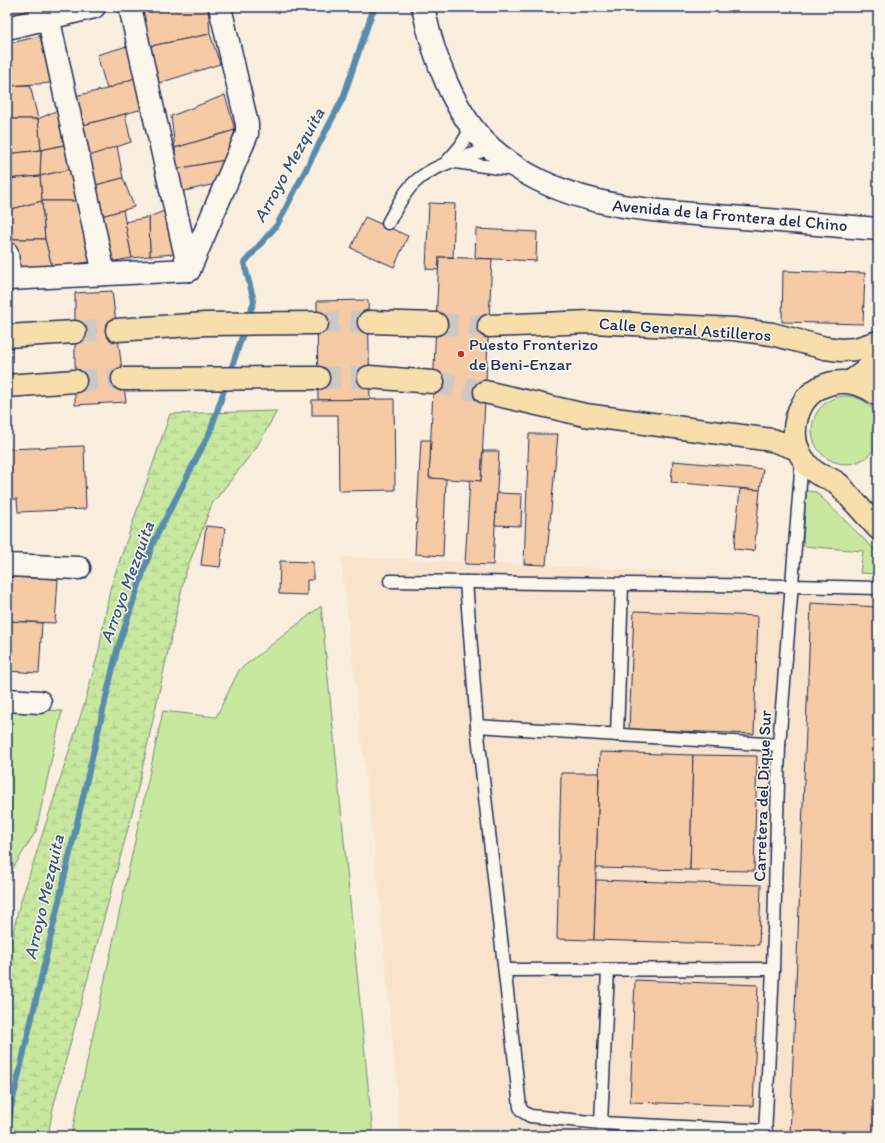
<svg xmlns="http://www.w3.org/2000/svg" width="885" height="1143" viewBox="0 0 885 1143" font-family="Itim,sans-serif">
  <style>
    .built { fill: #f9e3cd }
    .green { fill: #c8e79f; stroke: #728b7e }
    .wetland { fill: url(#wetland-marsh); stroke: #728b7e }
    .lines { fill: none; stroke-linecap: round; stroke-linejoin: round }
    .stream { stroke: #588cad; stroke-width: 6 }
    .building { fill: #f7caa6; stroke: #1b2f5e }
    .primary-tunnel { stroke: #cdc8c4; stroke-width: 22; stroke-dasharray: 22 11; stroke-linecap: butt }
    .service-casing { stroke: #1b2f5e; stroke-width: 15 }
    .minor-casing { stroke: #1b2f5e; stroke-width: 25 }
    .secondary-casing { stroke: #1b2f5e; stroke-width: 25 }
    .primary-casing { stroke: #1b2f5e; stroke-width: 25 }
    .service { stroke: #fbf7ec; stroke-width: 12 }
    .minor { stroke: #fbf7ec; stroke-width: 22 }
    .secondary { stroke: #fbf7ec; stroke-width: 22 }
    .primary { stroke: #f8deab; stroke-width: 22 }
    .poi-dot { fill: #c8321e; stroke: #fbf7ec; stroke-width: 1.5 }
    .labels { text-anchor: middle; stroke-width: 3; stroke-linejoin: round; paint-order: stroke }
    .street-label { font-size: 17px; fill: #1b2f5e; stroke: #fbf7ec }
    .poi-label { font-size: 17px; fill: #1b2f5e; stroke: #fbf7ec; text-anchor: start }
    .water-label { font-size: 18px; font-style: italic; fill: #34567f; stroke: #fbf7ec }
  </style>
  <defs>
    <pattern id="wetland-marsh" width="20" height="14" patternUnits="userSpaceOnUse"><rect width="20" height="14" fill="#c8e79f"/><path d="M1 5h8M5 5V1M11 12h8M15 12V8" fill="none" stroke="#abc68b"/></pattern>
  </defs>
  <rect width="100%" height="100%" fill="#faeede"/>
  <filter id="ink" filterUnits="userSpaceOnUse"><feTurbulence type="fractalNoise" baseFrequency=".025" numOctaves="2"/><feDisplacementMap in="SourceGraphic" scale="8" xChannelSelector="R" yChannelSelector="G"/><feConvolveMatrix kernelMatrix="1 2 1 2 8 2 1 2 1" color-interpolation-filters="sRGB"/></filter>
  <g filter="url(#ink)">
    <polygon class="built" points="341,557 524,564 878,585 878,1136 401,1136 379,890"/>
    <g class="green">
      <circle cx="846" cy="430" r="34"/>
      <polygon points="806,491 816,492 878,553 878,574 860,573 863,551 803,546"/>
      <polygon points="321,606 373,1136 71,1136 163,711 216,717 239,670"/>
      <polygon points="7,707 62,711 36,831 7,878"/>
    </g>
    <polygon class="wetland" points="277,411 256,448 212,504 185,574 134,806 53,1108 48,1136 7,1136 7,958 19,907 84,705 99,650 110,589 170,414"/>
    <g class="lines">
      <polyline class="stream" points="7,1136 11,1108 117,650 153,543 210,432 254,301 244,263 277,225 343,98 374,7"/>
    </g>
    <g class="building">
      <polygon points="7,7 33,7 35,17 7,23"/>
      <polygon points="161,7 208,7 210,34 151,46 141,12"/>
      <polygon points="210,34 220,64 156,84 151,46"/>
      <polygon points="40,36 51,83 7,86 7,44"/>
      <polygon points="134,44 142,75 107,89 97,55"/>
      <polygon points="142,75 143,109 76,127 70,97 107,89"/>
      <polygon points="30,85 38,119 7,119 7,86"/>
      <polygon points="225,95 235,130 175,148 171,116"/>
      <polygon points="58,110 69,144 41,150 38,119"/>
      <polygon points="125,114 131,142 87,157 76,127"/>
      <polygon points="7,119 38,119 41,150 7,154"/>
      <polygon points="235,130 225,160 176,169 175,148"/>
      <polygon points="69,144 76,168 40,176 41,150"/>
      <polygon points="117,146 123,178 92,186 87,157"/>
      <polygon points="41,150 40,176 7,179 7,154"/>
      <polygon points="225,160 220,183 180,192 176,169"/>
      <polygon points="76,168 82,201 42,201 40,176"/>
      <polygon points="40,176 42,201 8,210 7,179"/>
      <polygon points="123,178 134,207 98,217 92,186"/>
      <polygon points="42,201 45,239 10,239 8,210"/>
      <polygon points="42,201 82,201 90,262 52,267 45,239"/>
      <polygon points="429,203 455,204 453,257 439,257 439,270 426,269"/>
      <polygon points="123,210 132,258 109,262 98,217"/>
      <polygon points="164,211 174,254 150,256 149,217"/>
      <polygon points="149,217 150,256 132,258 125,222"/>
      <polygon points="365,217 408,236 394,267 351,248"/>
      <polygon points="476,229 537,232 536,261 475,258"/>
      <polygon points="10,239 45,239 52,267 18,270"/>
      <polygon points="439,257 492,259 481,481 429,478"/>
      <polygon points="783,271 865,273 863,324 782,322"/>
      <polygon points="112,291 126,402 75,405 75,293"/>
      <polygon points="368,300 370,399 318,400 317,301"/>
      <polygon points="394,399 395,490 339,491 338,415 312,415 312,400"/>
      <polygon points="529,434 558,434 546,565 524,564"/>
      <polygon points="421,440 431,440 429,478 446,479 443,556 415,554"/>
      <polygon points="84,446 86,509 18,512 17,499 7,499 7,449"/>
      <polygon points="483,451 499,451 493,565 465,564 470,480 481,481"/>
      <polygon points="673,461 763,469 760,490 671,482"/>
      <polygon points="740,489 760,490 754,551 734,549"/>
      <polygon points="497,493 522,494 521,526 495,525"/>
      <polygon points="206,526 225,528 220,567 201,565"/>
      <polygon points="280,561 313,562 313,580 307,580 307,595 279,594"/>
      <polygon points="7,577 58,579 55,623 7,621"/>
      <polygon points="811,603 878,607 878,1136 790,1136"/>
      <polygon points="634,611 758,616 754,734 629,729"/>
      <polygon points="7,621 42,623 39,673 7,671"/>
      <polygon points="600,752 693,755 690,870 596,868"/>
      <polygon points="693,755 757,756 754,871 690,870"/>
      <polygon points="561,773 599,773 594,940 557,939"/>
      <polygon points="596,880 761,885 759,945 594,940"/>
      <polygon points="635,980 758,985 753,1106 630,1102"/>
    </g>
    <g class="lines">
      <g class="primary-tunnel">
        <polyline points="317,323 369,322"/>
        <polyline points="436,324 489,326"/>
        <polyline points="75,332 117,330"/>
        <polyline points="318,378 369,377"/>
        <polyline points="75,381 123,379"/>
        <polyline points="433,382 485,392"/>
      </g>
      <defs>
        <g id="service">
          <polyline points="455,162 514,170"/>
          <polyline points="446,163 460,147 472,127"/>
          <path d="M388 223C396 209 403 193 415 182 434 164 467 157 491 148"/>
          <polyline points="390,581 792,586 878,588"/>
          <polyline points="466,582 477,726 520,1107 522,1111 530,1116 601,1123 766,1131"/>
          <polyline points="477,726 779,745"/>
          <polyline points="617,735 622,584"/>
          <polyline points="506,970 773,969"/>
          <polyline points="601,1123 608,970"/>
          <polyline points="765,1136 773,969 779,745 802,459"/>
        </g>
        <g id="minor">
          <polyline points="46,7 104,274"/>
          <polyline points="130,7 189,270"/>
          <polyline points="7,28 94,7"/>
          <polyline points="7,253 10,279"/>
          <polyline points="189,270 247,134 247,124 220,7"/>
          <polyline points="7,279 189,270"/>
          <polyline points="7,565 79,568"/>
          <polyline points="7,700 40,702"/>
        </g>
        <path id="secondary" d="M423 7C433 55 454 116 492 149 560 208 645 210 731 217 780 221 829 225 878 229"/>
        <g id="primary">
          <polyline points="369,322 436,324"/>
          <polyline points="489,326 591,322 734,329 772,334 825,348 841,350 856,349 878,342"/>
          <polyline points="117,330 205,324 317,323"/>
          <polyline points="7,336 75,332"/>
          <polyline points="369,377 433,382"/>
          <polyline points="123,379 318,378"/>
          <polyline points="850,382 864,372 878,358"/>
          <polyline points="7,386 75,381"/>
          <polyline points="485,392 585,415 772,440 798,449"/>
          <path d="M878 395C850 372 807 380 797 417 794 428 794 440 798 450 803 460 810 470 820 475 826 477 832 479 837 483 842 486 845 492 849 496 859 507 868 517 878 528"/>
        </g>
      </defs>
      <use href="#service" class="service-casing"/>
      <use href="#minor" class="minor-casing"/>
      <use href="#secondary" class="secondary-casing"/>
      <use href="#primary" class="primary-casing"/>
      <use href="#service" class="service"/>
      <use href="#minor" class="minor"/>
      <use href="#secondary" class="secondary"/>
      <use href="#primary" class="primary"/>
    </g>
  </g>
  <circle class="poi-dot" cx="461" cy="354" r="4"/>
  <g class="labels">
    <g class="street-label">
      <text transform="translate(730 215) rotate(5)" y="6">Avenida de la Frontera del Chino</text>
      <text transform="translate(685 329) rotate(4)" y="6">Calle General Astilleros</text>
      <text transform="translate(762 796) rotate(-88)" y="6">Carretera del Dique Sur</text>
    </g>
    <g class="poi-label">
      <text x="469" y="350">Puesto Fronterizo<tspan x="469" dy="20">de Beni-Enzar</tspan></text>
    </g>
    <g class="water-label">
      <text transform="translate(289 165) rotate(-61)" y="6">Arroyo Mezquita</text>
      <text transform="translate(127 582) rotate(-70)" y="6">Arroyo Mezquita</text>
      <text transform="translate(44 897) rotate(-77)" y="6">Arroyo Mezquita</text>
    </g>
  </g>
  <rect width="885" height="1143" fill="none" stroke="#fbf7ec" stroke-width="24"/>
  <rect x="12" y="12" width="861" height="1119" fill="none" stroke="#1b2f5e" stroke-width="1.5" filter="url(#ink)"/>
</svg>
